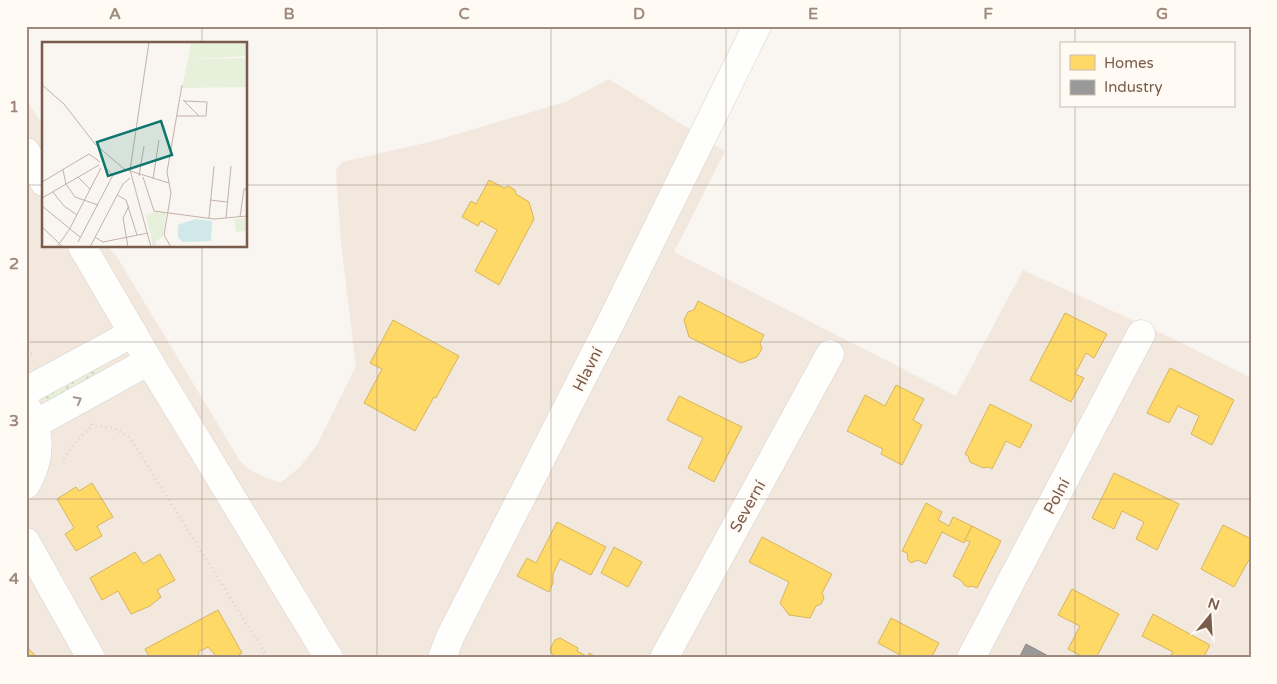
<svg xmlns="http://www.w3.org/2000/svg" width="1277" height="684" viewBox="0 0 1277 684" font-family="'Varela Round',sans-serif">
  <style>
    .residential { fill: #f2e8de }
    .grass { fill: url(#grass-dots) }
    .homes { fill: #ffd966; stroke: #d7b45e }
    .industry { fill: #999; stroke: #908782 }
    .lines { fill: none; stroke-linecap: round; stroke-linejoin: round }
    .street-casing { stroke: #d7d1cb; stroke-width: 29 }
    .secondary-casing { stroke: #d9d2cb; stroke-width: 29 }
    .path { stroke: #dcd5d0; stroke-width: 3; stroke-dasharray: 1 4; stroke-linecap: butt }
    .street { stroke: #fefefd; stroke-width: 28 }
    .secondary { stroke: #fefefd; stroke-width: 28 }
    .oneway { stroke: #a8958b }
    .grid { fill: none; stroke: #9f8a7d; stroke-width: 1; stroke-opacity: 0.55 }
    .labels { text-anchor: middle; stroke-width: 5; stroke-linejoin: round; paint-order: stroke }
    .street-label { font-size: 16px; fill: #7a5c4d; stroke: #fffaf3 }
    .inset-road { fill: none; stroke: #c2b3aa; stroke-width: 1 }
    .view { fill: #0f766e; fill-opacity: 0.15; stroke: #0f766e; stroke-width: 2.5 }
    .inset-edge { fill: none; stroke: #7a5c4d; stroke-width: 2.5 }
    .neatline { fill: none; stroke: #9f8a7d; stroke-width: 2 }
    .grid-label { font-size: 16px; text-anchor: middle; font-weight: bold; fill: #9f8a7d }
  </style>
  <defs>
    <pattern id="grass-dots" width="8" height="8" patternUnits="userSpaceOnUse" patternTransform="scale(1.25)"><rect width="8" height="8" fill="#e7f0db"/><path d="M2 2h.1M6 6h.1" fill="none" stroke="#c0c6b4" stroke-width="1.8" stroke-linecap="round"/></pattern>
  </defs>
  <rect width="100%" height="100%" fill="#f9f5f0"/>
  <polygon class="residential" points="609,79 725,151 674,252 956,396 1023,270 1176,340 1251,378 1251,658 26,658 26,99 44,128 44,246 108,246 113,253 114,252 240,461 247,468 262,476 280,483 299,468 317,445 356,366 341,244 336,170 342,162 434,141 565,102"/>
  <polygon class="grass" points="100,366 104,372 49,404 45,401 47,394"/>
  <g class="homes">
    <polygon points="489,180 504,188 508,186 515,190 516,194 529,202 534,219 499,285 475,271 497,230 481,221 478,226 462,217 471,201 476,204"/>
    <polygon points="698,301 764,335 760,343 762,349 757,357 741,363 689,337 684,320 688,312 694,310"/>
    <polygon points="1065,313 1107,334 1094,358 1086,353 1075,374 1084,378 1071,402 1030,380"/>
    <polygon points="393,320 459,356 436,398 434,397 415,431 364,403 382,369 370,363"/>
    <polygon points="1170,368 1234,400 1212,445 1191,434 1199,416 1178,406 1169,423 1147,413"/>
    <polygon points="896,385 924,399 913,420 922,425 902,465 881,454 883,449 847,431 865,395 885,406"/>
    <polygon points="679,396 742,427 714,482 688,468 703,438 667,420"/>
    <polygon points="990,404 1032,425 1020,448 1006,441 992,469 989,467 983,468 970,462 968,456 965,454"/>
    <polygon points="1114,473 1179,504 1157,550 1136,539 1144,522 1122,511 1114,529 1092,518"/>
    <polygon points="92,483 113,517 97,526 102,536 76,551 65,534 74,528 57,499 76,487 79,491"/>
    <polygon points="926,503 942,512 938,520 949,526 953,517 972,526 964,543 942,532 926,564 918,560 911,563 908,560 907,553 902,551"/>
    <polygon points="557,522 606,547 591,575 560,559 553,574 553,583 549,592 517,576 527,558 536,563"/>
    <polygon points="1223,525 1251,539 1251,556 1234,587 1201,569"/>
    <polygon points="972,526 1001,541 977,588 972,586 968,587 964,585 962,581 953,576 970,542 965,540"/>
    <polygon points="762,537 832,574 822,593 824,598 821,604 816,606 810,618 789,615 780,603 789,582 749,562"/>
    <polygon points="614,547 642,562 628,587 601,573"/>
    <polygon points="135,552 143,564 160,554 175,580 157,590 161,597 150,606 131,614 118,591 102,600 90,578"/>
    <polygon points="1072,589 1119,614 1096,658 1085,658 1068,649 1080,626 1058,615"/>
    <polygon points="218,610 242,653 234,658 218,658 208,647 198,652 199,654 196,658 150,658 145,649"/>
    <polygon points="1153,614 1210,645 1203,658 1168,658 1173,652 1142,636"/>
    <polygon points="891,618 939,643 931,658 898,658 900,655 878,643"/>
    <polygon points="560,638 578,648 577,651 588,657 589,653 598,658 553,658 554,655 552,654 550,649 555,640"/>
    <polygon points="28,648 38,658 26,658"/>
  </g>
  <polygon class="industry" points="1026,644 1052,658 1019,658"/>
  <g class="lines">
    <defs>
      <g id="street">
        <polyline points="26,391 133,333"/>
        <polyline points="35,424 149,361"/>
        <path d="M26 485C41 459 42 434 27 408"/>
        <polyline points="26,542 91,658"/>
        <polyline points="664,658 830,354"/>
        <polyline points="971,658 1141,334"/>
      </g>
      <g id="secondary">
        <polyline points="26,152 44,182"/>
        <polyline points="82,246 149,361 329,658"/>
        <polyline points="442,658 450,637 611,322 757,26"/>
      </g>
    </defs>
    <use href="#street" class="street-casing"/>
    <use href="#secondary" class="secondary-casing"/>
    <g class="path">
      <polyline points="26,354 36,354"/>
      <polyline points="92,424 93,426 114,428 130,438 268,658"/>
      <path d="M64 459C72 446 80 435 93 426"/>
    </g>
    <use href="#street" class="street"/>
    <use href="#secondary" class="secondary"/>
  </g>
  <defs><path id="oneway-chevron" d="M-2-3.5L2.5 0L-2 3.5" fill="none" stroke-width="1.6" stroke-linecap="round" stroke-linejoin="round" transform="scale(1.25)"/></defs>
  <use class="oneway" href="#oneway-chevron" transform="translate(78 400) rotate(-28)"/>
  <path class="grid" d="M202 26V44M377 26V658M551 26V658M726 26V658M900 26V658M1075 26V44M1075 106V658M26 185H44M246 185H1251M202 246V658M26 342H1251M26 499H1251"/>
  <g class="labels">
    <g class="street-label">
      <text transform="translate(587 369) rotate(-63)" y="6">Hlavní</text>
      <text transform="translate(1056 496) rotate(-62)" y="6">Polní</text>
      <text transform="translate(747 506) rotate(-61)" y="6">Severní</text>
    </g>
  </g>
  <g transform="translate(42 42)">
    <rect width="205" height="205" fill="#f9f5f0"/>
    <path d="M149 0H205L204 14 146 17Z" fill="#e7f0db"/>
    <path d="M205 16V45L140 46 146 17Z" fill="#e7f0db"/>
    <path d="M112 170 124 171 121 194 113 200 116 205H111L104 173Z" fill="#e7f0db"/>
    <path d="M205 176V189L194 190 192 177Z" fill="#e7f0db"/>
    <path d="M153 177 170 179 169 199 141 200 136 196V183Z" fill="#d0e8ea"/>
    <path class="inset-road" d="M107 0 88 128 109 205M0 43 22 62 53 102 82 127 127 141M141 58 157 74M135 74H164L165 60 142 59M21 128 24 142 33 155 56 163M97 134 102 104M36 135 48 147M101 135 112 169 172 177 205 174M111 137 117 98M0 140 47 112 58 120M11 150 22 164 35 173M75 153 84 158 95 193M0 156 57 123M168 158 185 160M0 164 38 195M198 175 202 147H205M167 176 172 124M184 176 189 124M0 185 21 205M53 195 61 200 106 191M36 200 71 133 63 125M15 205 27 188 59 126M48 205 81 142 88 136M86 205 81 176 87 164M129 205 122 193 129 151 125 130 140 43"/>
    <path class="view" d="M119 79 130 113 66 134 55 100Z"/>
    <rect width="205" height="205" class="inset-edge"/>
  </g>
  <rect width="1277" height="684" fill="none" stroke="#fffaf3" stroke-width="55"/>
  <rect x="1060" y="42" width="175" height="65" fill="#fffaf3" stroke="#cabbb1"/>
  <rect x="1070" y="55" width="25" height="15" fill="#ffd966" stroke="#cabbb1"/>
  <text x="1104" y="68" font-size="15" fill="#7a5c4d">Homes</text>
  <rect x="1070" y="80" width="25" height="15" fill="#999999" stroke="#cabbb1"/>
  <text x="1104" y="92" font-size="15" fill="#7a5c4d">Industry</text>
  <g transform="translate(1210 616) rotate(18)" stroke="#fffaf3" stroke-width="4" paint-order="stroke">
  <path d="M0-4L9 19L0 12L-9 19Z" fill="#7a5c4d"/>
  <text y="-8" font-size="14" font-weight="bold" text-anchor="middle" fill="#7a5c4d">N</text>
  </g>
  <rect x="28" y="28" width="1222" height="628" class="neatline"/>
  <g class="grid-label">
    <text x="115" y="19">A</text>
    <text x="289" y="19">B</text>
    <text x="464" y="19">C</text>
    <text x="639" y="19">D</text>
    <text x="813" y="19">E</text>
    <text x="988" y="19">F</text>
    <text x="1162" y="19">G</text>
    <text x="14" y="112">1</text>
    <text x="14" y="269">2</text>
    <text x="14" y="426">3</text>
    <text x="14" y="584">4</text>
  </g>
</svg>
